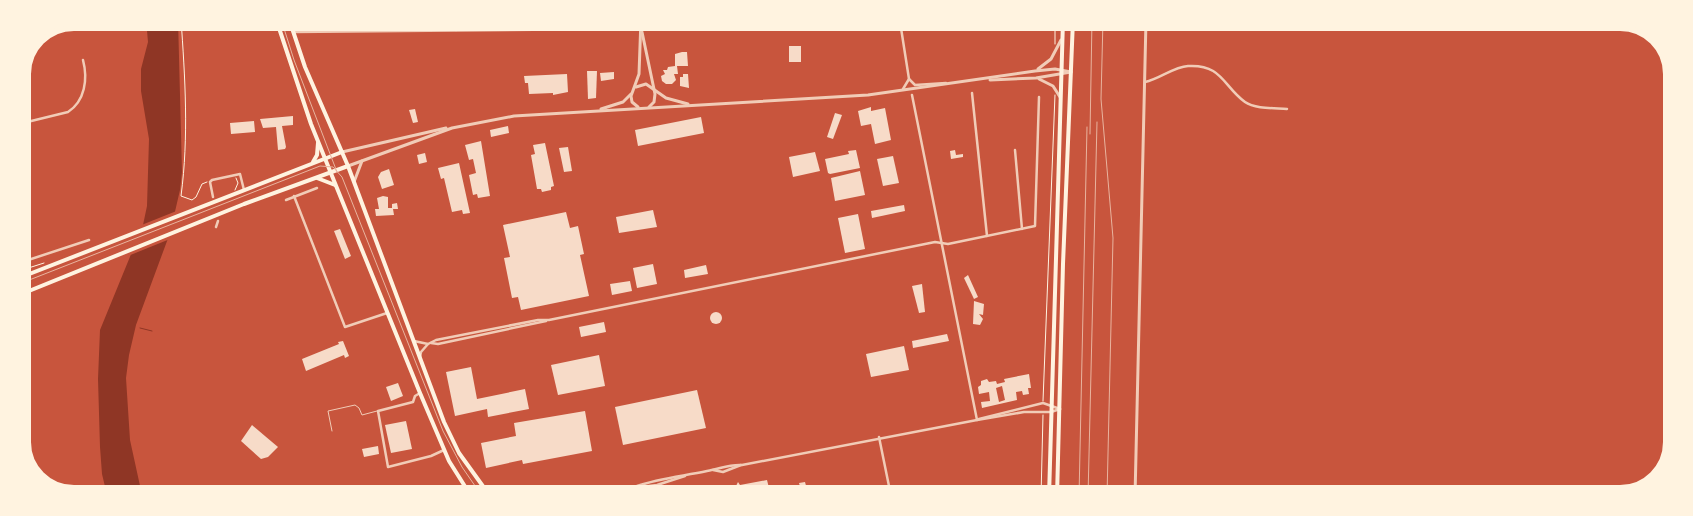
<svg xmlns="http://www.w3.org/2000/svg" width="1693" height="516" viewBox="0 0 1693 516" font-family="Lato,sans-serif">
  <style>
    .water { fill: #8f3625 }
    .pier { fill: #c8553d }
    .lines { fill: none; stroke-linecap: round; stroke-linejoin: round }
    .stream { stroke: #8f3625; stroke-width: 1 }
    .building { fill: #f7dbc8; fill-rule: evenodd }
    .path { stroke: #fff3e0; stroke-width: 1 }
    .service { stroke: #f1ccb7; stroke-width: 1 }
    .minor { stroke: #f1ccb7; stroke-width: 2.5 }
    .tertiary { stroke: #f1ccb7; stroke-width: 3 }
    .secondary { stroke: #fff3e0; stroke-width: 4 }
    .primary { stroke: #fff3e0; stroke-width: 4 }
    .tram { stroke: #e9b49f; stroke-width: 1 }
    .rail { stroke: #e9b49f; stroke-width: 1 }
    .rim { fill: none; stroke: #fff3e0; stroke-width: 6 }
  </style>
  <rect width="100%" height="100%" fill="#c8553d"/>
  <polygon class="water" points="146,19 178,19 182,172 180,190 170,233 136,325 129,355 126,378 130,440 142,495 107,495 102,474 100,447 98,379 100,330 143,225 147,206 149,139 141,91 141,69 148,42"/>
  <polygon class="pier" points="179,210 170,239 128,256 139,226"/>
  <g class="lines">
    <polyline class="stream" points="140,328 152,331"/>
  </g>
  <g class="building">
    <rect x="789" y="46" width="12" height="16"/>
    <polygon points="682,52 687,52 688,66 677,66 678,74 674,74 676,80 672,84 666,84 662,81 661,76 665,74 663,70 667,70 668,67 675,66 675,54"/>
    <polygon points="587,71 597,71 596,98 588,99"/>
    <polygon points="614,72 614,79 601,81 600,73"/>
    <polygon points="567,74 568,92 553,95 553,93 529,94 528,83 525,83 524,76"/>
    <polygon points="683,74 688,74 689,88 680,86 680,77 683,77"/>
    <polygon points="871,107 871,111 885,108 891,140 875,144 871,124 861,126 858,111"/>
    <polygon points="415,109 418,122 413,123 409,110"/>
    <polygon points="835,113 842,115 833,139 827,137"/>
    <polygon points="293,116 293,125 282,126 286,147 285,149 278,150 276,127 263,128 260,119"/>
    <polygon points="701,117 704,133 638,146 635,130"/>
    <polygon points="254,121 255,132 231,134 230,123"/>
    <polygon points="508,126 509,133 491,137 490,130"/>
    <polygon points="481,141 490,196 478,198 477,194 473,195 469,175 476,173 473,159 469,160 465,145"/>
    <polygon points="545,143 554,186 551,187 551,190 542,192 541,189 537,189 531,155 535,154 533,145"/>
    <polygon points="568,147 572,171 564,172 559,148"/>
    <polygon points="856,150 860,168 830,174 828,173 825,159 849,154 848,151"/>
    <polygon points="955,150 956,155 963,154 963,157 951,159 950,151"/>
    <polygon points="815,152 820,171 793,177 789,157"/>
    <polygon points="425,153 427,162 419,164 417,155"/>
    <polygon points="893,156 899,183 883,186 877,159"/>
    <polygon points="459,163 470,213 463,214 462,210 452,212 444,178 441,179 438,168"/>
    <polygon points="389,169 394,185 382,189 378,177 381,172"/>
    <polygon points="860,171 865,195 835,201 831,178"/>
    <polygon points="383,196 388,197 388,208 392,208 392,204 397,203 398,209 393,209 394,215 376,216 375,209 379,209 377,198"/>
    <polygon points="904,205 905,211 872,218 871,211"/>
    <polygon points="653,210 657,227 619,233 616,217"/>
    <polygon points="566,212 570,228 578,226 584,254 580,255 589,296 521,310 518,297 512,298 504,258 510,257 503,225"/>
    <polygon points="858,214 865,249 845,253 838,218"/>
    <polygon points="340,229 351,256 345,259 334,231"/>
    <polygon points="653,264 657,284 637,288 633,268"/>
    <polygon points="706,265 708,274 685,278 684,270"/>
    <polygon points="968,275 978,297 974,299 964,278"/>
    <polygon points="630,281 632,291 612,295 610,284"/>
    <polygon points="922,284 925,312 919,313 912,286"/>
    <polygon points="974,301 984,304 983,315 979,314 983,319 980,325 973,324"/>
    <circle cx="716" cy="318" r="6"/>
    <polygon points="604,322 606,332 581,337 579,327"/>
    <polygon points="947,334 949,341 913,348 912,341"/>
    <polygon points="343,341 349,356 345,358 344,355 306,371 302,359 339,344 338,342"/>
    <polygon points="904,346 909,370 871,377 866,354"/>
    <polygon points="599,355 605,386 558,395 551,365"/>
    <polygon points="471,367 477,399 525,389 529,409 488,417 487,409 455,416 446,372"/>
    <path d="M1029 374 1031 388H1028L1029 394 1023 395 1022 391 1016 392 1017 400 982 408 981 402 990 401 989 392 979 394 978 387 981 385V381L987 379 989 382 996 381 997 384 1005 382 1004 379ZM1002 386 1005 400 999 402 996 388Z"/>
    <polygon points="398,383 403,396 391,401 386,387"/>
    <polygon points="697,390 706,428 623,445 615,407"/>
    <polygon points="585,411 592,451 523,464 522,460 486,468 481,443 516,436 514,423"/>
    <polygon points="406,421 412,449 391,453 385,425"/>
    <polygon points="252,425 278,447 268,457 261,459 241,441"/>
    <polygon points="378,446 379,454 364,457 362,449"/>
    <polygon points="767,480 771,496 693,496 736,486 738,482 740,485"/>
    <polygon points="805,482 808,493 827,489 828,496 789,496 802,493 799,483"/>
    <polygon points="689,490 690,496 666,496 666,495"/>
  </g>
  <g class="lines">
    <g class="path">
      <path d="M181 19C185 78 189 136 181 196L192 200 196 197 202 184 207 182"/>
      <polyline points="1055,44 1055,20"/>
      <polyline points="235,190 238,183 236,178"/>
      <polyline points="19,271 44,263"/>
      <polyline points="1043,401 1055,95"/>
      <polyline points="1041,497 1043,415"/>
    </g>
    <polyline class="service" points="332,431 328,411 355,405 359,408 362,415 377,411"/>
    <g class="minor">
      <polyline points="388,19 388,30"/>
      <polyline points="456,19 456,30"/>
      <polyline points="329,20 330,31"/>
      <polyline points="617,20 627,19"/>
      <polyline points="901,28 909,79 903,89"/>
      <polyline points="616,29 617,19"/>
      <polyline points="293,32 1040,25"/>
      <polyline points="909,79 915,85 946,83"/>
      <path d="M1145 82C1160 79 1173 67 1188 66 1222 64 1223 86 1245 102 1255 109 1275 108 1287 109"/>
      <polyline points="972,93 987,236"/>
      <polyline points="912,95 977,420"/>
      <polyline points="19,103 24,122"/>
      <path d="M19 124 68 112C85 101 88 79 83 60"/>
      <polyline points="1015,150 1022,229"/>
      <polyline points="294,196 345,327 387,313"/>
      <polyline points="213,197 210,182 212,180 240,174 244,190"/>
      <polyline points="286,200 317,188"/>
      <polyline points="216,227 218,221"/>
      <polyline points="19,263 89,240"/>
      <polyline points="414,341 428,344 436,340 538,320 549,320 935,242 948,244 1035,226 1039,97"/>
      <polyline points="431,343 438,344 546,321"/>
      <polyline points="420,357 421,352 428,344"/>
      <polyline points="420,393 415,396 413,402 378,411 388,467 431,456 444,450"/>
      <polyline points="979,419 1043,403 1060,409"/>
      <polyline points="879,437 891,496"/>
      <polyline points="713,470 723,472 741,465"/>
      <path d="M637 486C660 478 684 476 707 471 720 469 729 464 742 465L977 420 1024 412H1051L1060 409"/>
      <polyline points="566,496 657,485 685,476"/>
    </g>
    <g class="tertiary">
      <polyline points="642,32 655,94 654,102 649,107"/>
      <polyline points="1038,69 1051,59 1061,40"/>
      <polyline points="1039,79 1053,86 1060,97"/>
      <polyline points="990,80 1036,78 1071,72"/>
      <polyline points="636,87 646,84 666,98 688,104"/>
      <polyline points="638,107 632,102 631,96 639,74 641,19"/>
      <polyline points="601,109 623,102 631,94"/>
      <polyline points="342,152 446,128"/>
      <polyline points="348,166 452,128 514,116 868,95 1035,71 1055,69 1071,72"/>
      <polyline points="354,182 362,161"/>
      <polyline points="19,439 33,479"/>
      <polyline points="1135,497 1146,20"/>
    </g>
    <g class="secondary">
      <polyline points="276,19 311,124 420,393 449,461 471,496"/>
      <polyline points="289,19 305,67 348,166 444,422 459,453 490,496"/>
      <polyline points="313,162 317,155 318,143"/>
      <polyline points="317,178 335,185"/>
      <polyline points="19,278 342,152"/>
      <polyline points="19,295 244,204 348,166"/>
    </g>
    <g class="primary">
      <polyline points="1049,497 1063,20"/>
      <polyline points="1057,497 1063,264 1073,20"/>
    </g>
    <g class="tram">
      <polyline points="281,19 294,60 337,172"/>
      <polyline points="19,284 320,166 333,167 342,177 443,431 462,467 482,496"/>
      <polyline points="19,418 42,484"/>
    </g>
    <g class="rail">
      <polyline points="1103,20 1101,99 1113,238 1107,497"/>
      <polyline points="1090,134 1092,20"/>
      <polyline points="1079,497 1087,127"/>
      <polyline points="1088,497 1097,122"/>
    </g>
  </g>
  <path d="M0 0H1693V516H0ZM74 28H1620A46 46 0 0 1 1666 74V442A46 46 0 0 1 1620 488H74A46 46 0 0 1 28 442V74A46 46 0 0 1 74 28Z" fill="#fff3e0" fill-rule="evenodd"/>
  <path class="rim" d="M74 28H1620A46 46 0 0 1 1666 74V442A46 46 0 0 1 1620 488H74A46 46 0 0 1 28 442V74A46 46 0 0 1 74 28Z"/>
</svg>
